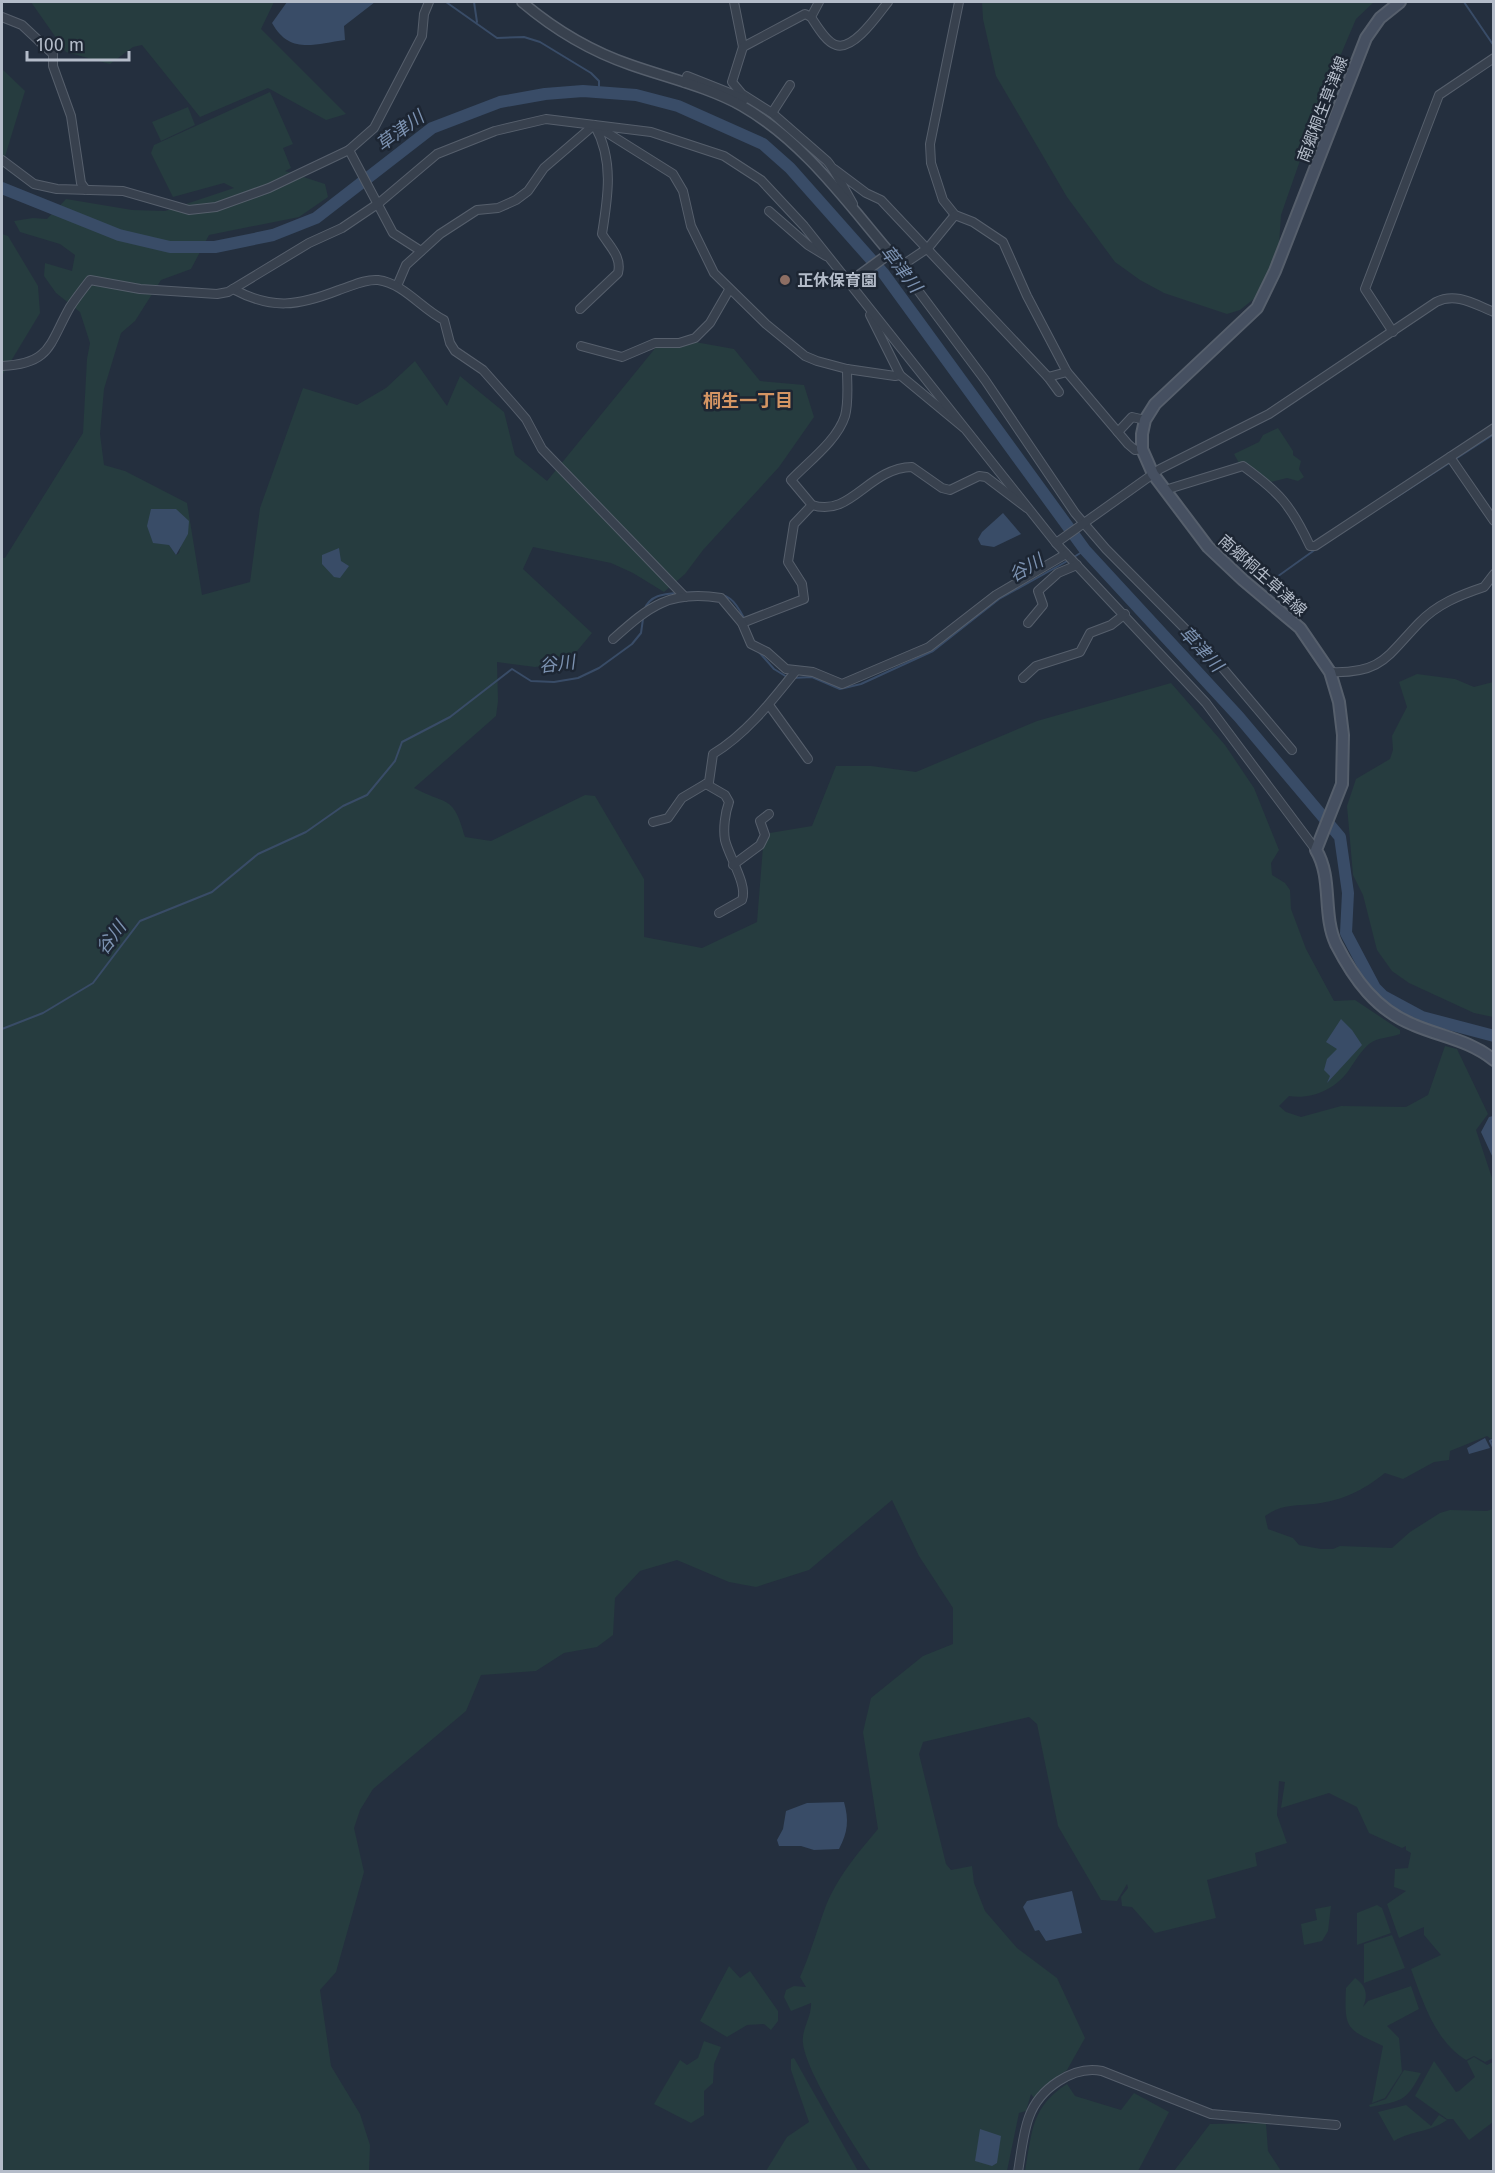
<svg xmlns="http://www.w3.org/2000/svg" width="1495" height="2173" viewBox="0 0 1495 2173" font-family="'Fira Sans','Noto Sans JP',sans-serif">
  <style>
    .green { fill: #263c3f; fill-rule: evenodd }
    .water { fill: #394c67 }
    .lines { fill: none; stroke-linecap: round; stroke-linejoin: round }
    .stream { stroke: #394c67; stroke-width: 2 }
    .river { stroke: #394c67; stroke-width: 12 }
    .minor-casing { stroke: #565f6c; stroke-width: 10 }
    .tertiary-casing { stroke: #565f6c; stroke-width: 12 }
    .secondary-casing { stroke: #565f6c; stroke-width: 14 }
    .minor { stroke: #38414e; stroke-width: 8 }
    .tertiary { stroke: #38414e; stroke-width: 9 }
    .secondary { stroke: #465061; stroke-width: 10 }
    .education-dot { fill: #8d6e63; stroke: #1d2633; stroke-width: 2 }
    .labels { text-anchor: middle; stroke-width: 5; stroke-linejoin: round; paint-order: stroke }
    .street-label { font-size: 16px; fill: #b4bcc9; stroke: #1d2633 }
    .poi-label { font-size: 16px; font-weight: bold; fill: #b4bcc9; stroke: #1d2633; text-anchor: start }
    .water-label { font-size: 18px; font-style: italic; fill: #7c92b1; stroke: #1d2633 }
    .neighbourhood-label { font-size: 18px; font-weight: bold; fill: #d59563; stroke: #1d2633 }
  </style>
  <rect width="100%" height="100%" fill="#242f3e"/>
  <g class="green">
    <polygon points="31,2 274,2 261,29 346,114 326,120 268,88 200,117 142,45 133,47 110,64 66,52"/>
    <polygon points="982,2 1374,2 1356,19 1319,106 1281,215 1277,276 1260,294 1240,310 1227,314 1164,293 1140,280 1115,262 1067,197 996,76 983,19"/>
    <polygon points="2,69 25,91 3,163 2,162"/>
    <path d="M270 92 293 144 283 148 291 168 285 171 325 184 328 197 299 217 209 235 191 269 161 280 135 321 121 333 104 389 100 434 104 465 125 471 187 503 202 595 250 582 260 508 303 388 357 405 386 388 415 361 447 406 460 376 504 412 515 455 547 481 657 346 695 342 734 349 760 381 804 385 814 417 779 467 703 550 685 574 664 592 633 573 611 563 533 547 523 569 592 633 567 663 535 667 497 662 498 701 496 716 414 788C448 806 453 794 465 837L491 841 585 795 595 796 644 879V937L702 948 757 922 764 834 812 826 836 766H871L916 772 1037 721 1171 683 1225 745 1254 788 1279 850 1271 863 1272 875 1285 883 1290 890 1291 909 1306 949 1334 1001 1355 1000 1400 1030V1034C1390 1038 1378 1037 1369 1044 1361 1051 1355 1061 1349 1070 1336 1089 1311 1100 1289 1096L1279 1106 1286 1112 1301 1117 1341 1106 1406 1107 1428 1095 1445 1046 1457 1049 1488 1114 1476 1130 1493 1181V1437L1491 1439 1487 1436 1450 1451 1449 1460 1434 1462 1403 1479 1385 1473C1362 1491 1344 1500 1314 1504 1295 1506 1282 1504 1265 1516L1268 1529 1293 1538 1299 1545 1321 1549H1333L1340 1546 1392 1548 1410 1532 1440 1513 1450 1510 1487 1511 1493 1509V2058L1485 2062 1474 2056 1466 2060C1435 2041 1423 2002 1411 1969L1441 1955 1424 1935V1927L1399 1938 1387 1904 1406 1891 1394 1887 1395 1869 1408 1868 1411 1853 1406 1850V1846L1402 1848 1369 1833 1357 1807 1329 1793 1281 1808 1285 1782 1279 1781 1277 1815 1287 1843 1255 1853 1257 1866 1207 1880 1216 1918 1155 1933 1132 1907 1122 1906 1121 1897 1128 1888 1127 1884 1117 1901 1101 1900 1058 1826 1037 1724 1029 1717 923 1742 919 1754 946 1864 951 1870 972 1866 974 1883 985 1911 1017 1948 1057 1978 1085 2038 1067 2070 1042 2088 1034 2098 1031 2094 1026 2111 1019 2113 1007 2171H871C854 2146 805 2070 803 2043 801 2030 812 2016 811 2003L791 2011 784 1997 786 1990 794 1986 806 1987 800 1977C810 1955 816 1933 824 1911 835 1880 857 1854 878 1829L863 1732 871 1698 923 1656 953 1644V1608L919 1556 892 1500 809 1570 756 1587 729 1582 677 1560 640 1571 615 1598 613 1635 597 1647 564 1653 536 1671 481 1675 466 1711 373 1789 360 1810 354 1828 364 1872 336 1972 320 1990 331 2066 360 2114 370 2145 369 2171H2V558H5L83 433 87 359 90 343 80 312 56 293 44 276 45 263 72 271 75 255 60 244 20 232 14 221 33 218 47 219 66 199 132 210 165 211 234 188 224 183 173 197 151 153 154 145ZM188 534 182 541 179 553 176 555 169 545Z"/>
    <polygon points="188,107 195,125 161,141 152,122"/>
    <polygon points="2,234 8,236 38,286 40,313 2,376"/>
    <polygon points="1278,428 1293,451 1293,455 1301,461 1299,469 1304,477 1298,481 1287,478 1271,482 1240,465 1234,454 1259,442 1263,435"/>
    <polygon points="1417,674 1455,679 1474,687 1493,682 1493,1017 1474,1013 1409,983 1392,971 1377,950 1363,895 1353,875 1347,806 1356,779 1390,759 1393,750 1392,736 1407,707 1399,682"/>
    <polygon points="1377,1905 1382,1908 1391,1933 1357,1945 1357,1913"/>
    <polygon points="1331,1906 1328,1931 1322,1941 1304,1945 1301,1924 1317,1920 1315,1909"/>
    <polygon points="1392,1935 1405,1968 1364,1983 1364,1944"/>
    <polygon points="729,1966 740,1978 750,1971 778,2011 778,2021 771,2030 764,2024 747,2025 727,2037 700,2021"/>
    <path d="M1355 1978C1367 1986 1368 1996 1363 2007L1368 2001 1411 1986 1419 2009 1387 2026 1399 2038 1402 2072 1385 2098 1372 2103 1383 2046C1347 2029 1344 2030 1346 1988Z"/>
    <polygon points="704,2041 721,2047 714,2064 713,2083 704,2091 704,2115 691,2123 654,2104 680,2060 687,2065 698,2058"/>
    <polygon points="1474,2057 1487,2065 1493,2062 1493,2122 1469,2140 1453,2119 1447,2119 1415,2096 1434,2061 1456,2092 1459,2091 1475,2077 1467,2061"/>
    <polygon points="794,2058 858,2171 766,2171 787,2137 809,2122 791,2070 791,2059"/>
    <path d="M1404 2070 1421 2073C1406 2102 1401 2101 1370 2107L1369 2105 1386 2099Z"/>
    <path d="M1067 2084 1075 2096 1121 2110 1134 2093 1169 2112 1138 2171H1025C1032 2132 1031 2107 1067 2084Z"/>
    <path d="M1406 2105 1431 2126 1439 2115 1447 2120C1428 2133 1413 2130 1394 2141L1378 2112Z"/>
    <polygon points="1266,2123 1268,2151 1281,2171 1174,2171 1210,2124"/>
  </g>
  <g class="water">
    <path d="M287 2H375L344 26 345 40C314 44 290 55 272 23Z"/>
    <polygon points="151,509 176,509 189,521 188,534 176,555 169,545 153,543 147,526"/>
    <polygon points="1003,513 1021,534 994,547 981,545 978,539 982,532"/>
    <polygon points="339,548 341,561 349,566 340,578 334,577 322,564 322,555"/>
    <polygon points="1341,1019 1352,1030 1362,1045 1327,1083 1330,1076 1324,1070 1327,1059 1337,1049 1326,1042"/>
    <polygon points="1493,1116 1494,1116 1493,1158 1481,1132 1489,1117"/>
    <polygon points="1485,1438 1490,1448 1469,1454 1467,1448"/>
    <path d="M844 1802C849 1820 848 1832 839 1849L814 1850 801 1846H779L777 1840 783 1829 786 1811 807 1803Z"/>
    <polygon points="1072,1891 1082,1933 1046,1941 1039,1930 1035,1931 1023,1907 1027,1901"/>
    <polygon points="980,2129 1001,2136 997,2163 992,2166 975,2161"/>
  </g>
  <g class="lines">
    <g class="stream">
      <polyline points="446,2 497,38 524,37 540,42 591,73 599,81 599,93"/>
      <polyline points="474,2 477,22"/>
      <polyline points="1464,2 1494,46"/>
      <polyline points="1389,502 1494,434"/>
      <polyline points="1074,557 1085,550"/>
      <polyline points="1267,584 1316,549"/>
      <polyline points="687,593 699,592"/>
      <path d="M708 593C729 594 734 599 744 618"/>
      <path d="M644 610C650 595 663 594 678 593"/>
      <polyline points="758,651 774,669 787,677"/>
      <polyline points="792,678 812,677 840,689 861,684 933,651 999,599 1069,560"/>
      <polyline points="2,1029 43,1013 93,983 140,921 212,892 258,854 306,832 343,806 367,795 395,761 402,742 450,717 512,669 531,681 554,682 578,678 599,668 632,644 641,633 643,619"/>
      <polyline points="1494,1439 1490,1441 1494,1449"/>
    </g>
    <polyline class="river" points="2,188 119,235 170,247 215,247 273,235 316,218 432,128 500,102 545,94 583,91 636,95 678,106 763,144 790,168 884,274 1085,550 1239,717 1340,837 1348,893 1346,933 1375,988 1383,996 1422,1017 1494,1036"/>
    <defs>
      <g id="minor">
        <polyline points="734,2 743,47"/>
        <path d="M819 2 811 17C817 26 826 42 836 45 854 51 879 13 888 2"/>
        <polyline points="959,2 930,144 931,163 943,200 955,215 973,222 1003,242 1027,296 1067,372 1128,444 1135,450 1142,449"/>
        <polyline points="2,17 22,25 53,54 53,66 71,116 81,183 86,190"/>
        <path d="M811 17 805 14 743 47 732 82 742 94 772 113 827 161C835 170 846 192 853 204"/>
        <polyline points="685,83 687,76 745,99"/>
        <polyline points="772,113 790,85"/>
        <polyline points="598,127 673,174 683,191 691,226 714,273 766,324 805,356 817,361 847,369 895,376 900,375"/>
        <polyline points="349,150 393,233 421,251"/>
        <polyline points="2,160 34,184 57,189 123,191 189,210 216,207 269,188 349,150 374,128 422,36 424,14 429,2"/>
        <polyline points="834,169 866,193 881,200 1048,377 1059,392"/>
        <polyline points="769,211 808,245 826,256"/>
        <polyline points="890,253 985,380 1075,513 1106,549 1215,659 1292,750"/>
        <polyline points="901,266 928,248 955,215"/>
        <polyline points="397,286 406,265 440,234 477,210 498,208 516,200 528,191 544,168 594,125"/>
        <path d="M233 289C272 310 298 306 339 290 352 286 364 279 378 280 403 283 422 309 444 320L450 343 455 351 483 370 514 405 526 419 542 449 685 597"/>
        <path d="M580 309 618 273C622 257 610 247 602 234 608 197 614 160 595 126"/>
        <polyline points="870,315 900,375 964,428"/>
        <polyline points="1393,332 1365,289 1439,95 1494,58"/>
        <polyline points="581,346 622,357 655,343 679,343 695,338 710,323 729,290"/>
        <path d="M2 366C51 364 49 344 70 307 76 298 83 289 90 280L140 289 217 294 228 292 309 243 342 228 379 203 437 154 495 131 546 119 651 132 724 156 761 180 804 226 1056 543 1206 703 1316 850"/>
        <path d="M847 369C847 385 849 401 845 416 837 441 808 462 791 480L812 505C851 518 868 468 912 467L942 488 950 490 979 476 986 477 1027 508"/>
        <polyline points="1048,377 1067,372"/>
        <polyline points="1118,432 1132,417 1145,420"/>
        <polyline points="1450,457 1494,521"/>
        <path d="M1165 490 1243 466C1279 492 1291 505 1310 546H1315L1494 428"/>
        <path d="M1056 543 1160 469 1269 414 1436 302C1456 292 1474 304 1494 312"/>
        <polyline points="742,623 804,599 802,584 788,562 794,524 812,505"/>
        <polyline points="1028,623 1043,605 1038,591 1058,573 1077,565"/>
        <path d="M613 639C650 606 669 590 721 598L742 623 751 644 767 652 786 669 813 672 842 684 929 647 996 595 1066 554"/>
        <path d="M1330 672C1382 674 1387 656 1419 623 1437 604 1460 595 1484 587L1494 574"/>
        <polyline points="1023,678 1036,666 1080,652 1090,633 1111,625 1125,614"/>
        <polyline points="769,705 808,759"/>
        <path d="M706 784 725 795 729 802C725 813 723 829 725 840 729 857 748 885 742 900L719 913"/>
        <path d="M653 822 668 818 682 798 709 782 713 754C746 734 771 702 795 672"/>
        <polyline points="733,865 760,845 765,835 760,821 769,814"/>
        <path d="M1018 2172C1021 2154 1023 2133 1029 2117 1039 2089 1073 2065 1102 2071L1211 2114 1336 2125"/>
      </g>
      <path id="tertiary" d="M522 2C555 30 590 51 631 65 668 78 708 87 742 106 803 141 845 200 890 253L849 283"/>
      <path id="secondary" d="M1400 2 1380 18 1366 38 1275 271 1257 308 1155 404 1145 420 1142 434V449L1153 474 1208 547 1243 580 1300 628 1330 672 1339 702 1343 735 1342 784 1316 850C1333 878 1322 914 1336 944 1354 979 1376 1010 1414 1025 1442 1037 1469 1040 1494 1060"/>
    </defs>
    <use href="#minor" class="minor-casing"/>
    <use href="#tertiary" class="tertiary-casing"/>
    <use href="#secondary" class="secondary-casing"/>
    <use href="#minor" class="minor"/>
    <use href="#tertiary" class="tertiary"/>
    <use href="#secondary" class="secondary"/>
  </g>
  <circle class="education-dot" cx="785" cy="280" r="6"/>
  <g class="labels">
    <g class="street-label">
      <text transform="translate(1322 109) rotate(-69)" y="6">南郷桐生草津線</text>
      <text transform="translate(1263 575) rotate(42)" y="6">南郷桐生草津線</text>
    </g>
    <g class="poi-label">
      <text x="797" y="286">正休保育園</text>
    </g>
    <g class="water-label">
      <text transform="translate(400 131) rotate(-36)" y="6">草津川</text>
      <text transform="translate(901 269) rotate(52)" y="6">草津川</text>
      <text transform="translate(1026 568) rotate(-30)" y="6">谷川</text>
      <text transform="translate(1201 649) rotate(47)" y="6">草津川</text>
      <text transform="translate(557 664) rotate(-7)" y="6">谷川</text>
      <text transform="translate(111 938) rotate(-53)" y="6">谷川</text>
    </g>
    <g class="neighbourhood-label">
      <text x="748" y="407">桐生一丁目</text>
    </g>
  </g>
  <rect width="1495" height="2173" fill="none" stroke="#b4bcc9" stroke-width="6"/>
  <path d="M27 51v9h102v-9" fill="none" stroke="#b4bcc9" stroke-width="3"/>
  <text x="36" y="51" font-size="18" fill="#b4bcc9" stroke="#1d2633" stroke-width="4.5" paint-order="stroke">100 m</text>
</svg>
